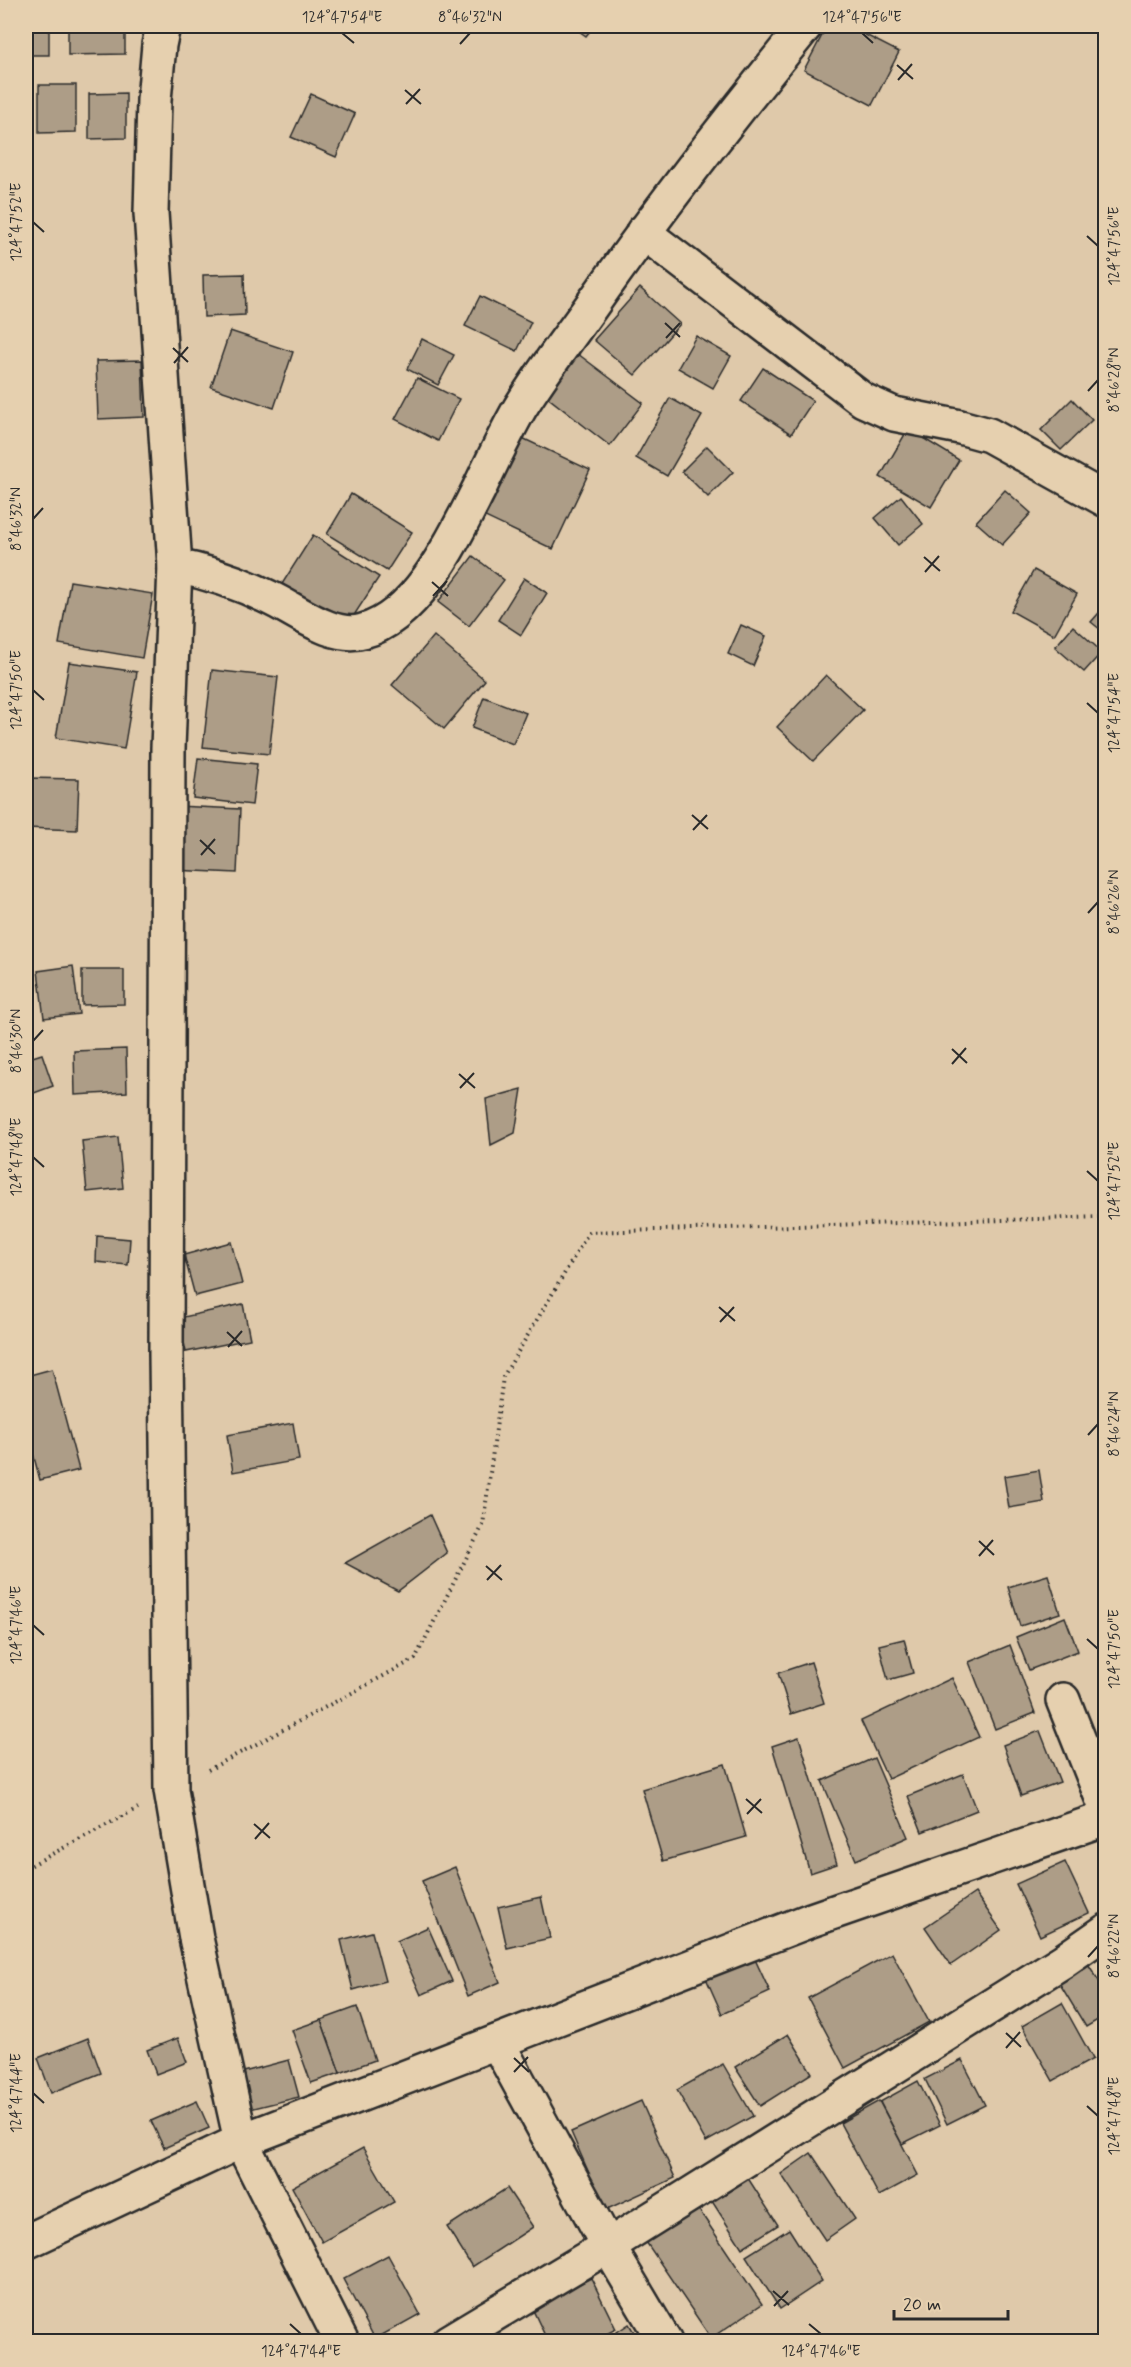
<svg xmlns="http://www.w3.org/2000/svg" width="1131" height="2367" viewBox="0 0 1131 2367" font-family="Mynerve,sans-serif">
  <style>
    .building { fill: #ad9d87; stroke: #2b2b2b; stroke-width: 1.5 }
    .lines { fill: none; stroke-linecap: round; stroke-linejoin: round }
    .minor-casing { stroke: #2b2b2b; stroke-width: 38 }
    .path { stroke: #2b2b2b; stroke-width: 4; stroke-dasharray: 1.5 4.5; stroke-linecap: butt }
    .minor { stroke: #e6d0af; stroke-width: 33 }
    .ticks { fill: none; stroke: #2b2b2b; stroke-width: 2 }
    .neatline { fill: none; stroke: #2b2b2b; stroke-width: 2 }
    .ticks-label { font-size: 15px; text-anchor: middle; fill: #2b2b2b }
  </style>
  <rect width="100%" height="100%" fill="#dfc9aa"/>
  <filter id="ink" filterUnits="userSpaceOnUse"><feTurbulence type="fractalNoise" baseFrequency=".0167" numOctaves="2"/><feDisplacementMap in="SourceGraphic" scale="12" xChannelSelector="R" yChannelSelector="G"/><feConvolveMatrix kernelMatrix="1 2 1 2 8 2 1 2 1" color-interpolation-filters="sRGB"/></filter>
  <g filter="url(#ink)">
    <g class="building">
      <rect x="26" y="26" width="23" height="29"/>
      <polygon points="68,26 125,26 125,54 68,55"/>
      <polygon points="572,26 594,26 586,36"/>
      <polygon points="827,26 848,26 899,52 872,105 804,70"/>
      <polygon points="39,85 76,85 76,132 39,133"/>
      <polygon points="126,93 126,138 89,139 89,94"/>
      <polygon points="311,94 355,114 336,157 291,137"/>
      <polygon points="244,274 245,315 204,317 203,275"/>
      <polygon points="640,288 680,324 635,375 594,340"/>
      <polygon points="480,296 531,322 517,351 465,326"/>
      <polygon points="230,331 293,352 274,408 211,387"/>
      <polygon points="696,336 731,356 713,388 678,368"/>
      <polygon points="422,339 454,355 438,385 407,369"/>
      <polygon points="578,354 643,403 610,446 546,396"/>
      <polygon points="142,360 144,417 98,419 96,361"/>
      <polygon points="763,368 813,401 791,434 741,401"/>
      <polygon points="417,378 459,399 438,441 395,419"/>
      <polygon points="670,398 702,416 667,476 636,458"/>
      <polygon points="1072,399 1092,420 1061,450 1041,430"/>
      <polygon points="908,429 959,460 931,507 880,477"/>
      <polygon points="518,436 590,470 553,549 481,515"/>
      <polygon points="707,446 733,472 708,497 682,471"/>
      <polygon points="1005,490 1031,513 1002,545 976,522"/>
      <polygon points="351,494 412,532 387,571 327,534"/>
      <polygon points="901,496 923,524 898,545 875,518"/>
      <polygon points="313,535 379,577 347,626 282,584"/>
      <polygon points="473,556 504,580 469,626 438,602"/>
      <polygon points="1034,570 1077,594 1054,635 1011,611"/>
      <polygon points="524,578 547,593 521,635 498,620"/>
      <polygon points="70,581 153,594 142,658 59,644"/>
      <polygon points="1106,605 1106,634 1091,622"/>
      <polygon points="741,625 766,636 753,666 728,654"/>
      <polygon points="1073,626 1102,652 1084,672 1055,647"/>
      <polygon points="434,636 485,680 444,729 392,685"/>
      <polygon points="69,662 137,672 124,749 56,738"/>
      <polygon points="212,670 278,677 269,754 203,747"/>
      <polygon points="826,675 863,710 813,761 777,727"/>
      <polygon points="484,697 526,713 513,744 472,728"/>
      <polygon points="198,758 257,764 252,805 193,798"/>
      <polygon points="26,778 79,779 77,830 26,828"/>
      <polygon points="176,806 240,809 237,873 173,870"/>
      <polygon points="73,966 79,1014 44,1018 38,971"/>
      <polygon points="82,970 124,970 124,1004 82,1005"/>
      <polygon points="126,1049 127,1092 75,1095 74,1051"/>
      <polygon points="42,1054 53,1086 26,1096 26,1059"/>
      <polygon points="522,1089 515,1133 491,1145 486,1099"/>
      <polygon points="118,1137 123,1188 87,1192 82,1141"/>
      <polygon points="97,1236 130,1239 128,1265 96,1262"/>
      <polygon points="231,1242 242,1284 195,1296 184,1255"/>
      <polygon points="243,1304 250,1339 186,1352 179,1318"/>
      <polygon points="52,1369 79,1470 40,1480 26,1427 26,1376"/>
      <polygon points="293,1423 299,1460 233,1472 227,1435"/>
      <polygon points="1039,1470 1044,1502 1009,1508 1004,1476"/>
      <polygon points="430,1515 447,1553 398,1591 345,1563"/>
      <polygon points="1048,1575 1060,1613 1020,1626 1008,1587"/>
      <polygon points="1065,1617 1078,1651 1029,1670 1016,1637"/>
      <polygon points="904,1639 913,1673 888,1680 879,1645"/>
      <polygon points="1010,1645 1035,1713 995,1729 969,1662"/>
      <polygon points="811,1662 824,1703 791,1714 778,1673"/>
      <polygon points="952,1678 979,1737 888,1779 861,1721"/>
      <polygon points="1040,1731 1060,1782 1021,1796 1003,1745"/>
      <polygon points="799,1737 837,1864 810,1873 772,1746"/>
      <polygon points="874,1758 908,1837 856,1860 822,1781"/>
      <polygon points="725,1764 746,1837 663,1861 642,1789"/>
      <polygon points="963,1774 977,1810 922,1832 908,1796"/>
      <polygon points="1065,1862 1089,1913 1040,1936 1016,1884"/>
      <polygon points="455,1867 500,1982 468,1996 422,1881"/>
      <polygon points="975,1893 1001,1930 951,1965 925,1927"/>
      <polygon points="541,1897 550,1938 507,1948 498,1907"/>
      <polygon points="428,1927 452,1981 421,1995 397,1941"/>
      <polygon points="372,1932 385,1981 353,1990 341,1940"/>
      <polygon points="892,1953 929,2022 845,2068 808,1998"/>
      <polygon points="753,1955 770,1992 722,2014 705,1976"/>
      <polygon points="1085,1959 1106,1992 1106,2015 1086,2027 1055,1976"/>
      <polygon points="1062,2003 1093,2059 1053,2081 1022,2026"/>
      <polygon points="357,2007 375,2060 340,2073 321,2020"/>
      <polygon points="321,2020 340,2073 311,2083 292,2030"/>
      <polygon points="788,2034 812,2073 760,2106 735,2067"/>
      <polygon points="88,2038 101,2073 51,2093 38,2058"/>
      <polygon points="178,2038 187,2062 156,2074 147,2050"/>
      <polygon points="289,2060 299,2097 246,2110 236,2074"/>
      <polygon points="962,2060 985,2105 947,2124 925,2079"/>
      <polygon points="723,2064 753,2116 706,2142 677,2090"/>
      <polygon points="918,2081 940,2125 902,2144 880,2102"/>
      <polygon points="197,2101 209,2128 164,2148 151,2121"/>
      <polygon points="641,2101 675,2178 605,2210 571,2132"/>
      <polygon points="879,2101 918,2175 879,2196 840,2123"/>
      <polygon points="363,2148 394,2202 322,2242 292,2187"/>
      <polygon points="811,2153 855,2219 825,2240 781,2174"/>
      <polygon points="744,2172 778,2225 742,2248 708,2195"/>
      <polygon points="507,2188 533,2227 472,2267 447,2227"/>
      <polygon points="695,2204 762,2304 711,2338 644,2239"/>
      <polygon points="789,2229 822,2281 780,2309 746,2256"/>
      <polygon points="388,2255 420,2314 375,2339 343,2279"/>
      <polygon points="591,2278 616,2329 591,2342 548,2342 532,2308"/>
      <polygon points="629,2324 640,2342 602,2342"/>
    </g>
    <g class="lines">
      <defs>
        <g id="minor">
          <polyline points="163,26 159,45 154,100 151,213 175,566 168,748 166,1354 171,1790 196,1938 241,2141 342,2342"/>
          <polyline points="643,232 863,400 894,414 960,427 989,435 1106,500"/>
          <path d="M175 566C208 572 240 583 270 598 296 610 333 640 363 631 418 617 455 536 479 489 492 462 505 434 520 408 542 372 568 339 592 305 659 209 731 117 805 26"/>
          <polyline points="1063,1700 1106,1808"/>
          <polyline points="497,2042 608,2246 665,2342"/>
          <polyline points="26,2242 241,2141 811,1920 1106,1818"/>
          <polyline points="448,2342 608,2246 1063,1961 1106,1931"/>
        </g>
      </defs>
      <use href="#minor" class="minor-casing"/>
      <g class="path">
        <polyline points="208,1770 415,1659 483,1525 503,1377 589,1232 1106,1217"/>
        <polyline points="26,1868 138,1808"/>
      </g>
      <use href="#minor" class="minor"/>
    </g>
  </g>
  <path class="ticks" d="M342 33 354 43M862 33 873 43M460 44 470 33M897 65 913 79M898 80 912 64M405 90 421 104M406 104 420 89M33 222 44 232M1087 236 1098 246M665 323 680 337M666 338 680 323M173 348 188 362M174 363 188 347M1088 391 1098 380M33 519 43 508M924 557 940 571M925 572 939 556M432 582 448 596M433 596 447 581M33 690 44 700M1087 703 1098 713M692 815 708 829M693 830 707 815M200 840 215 854M201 855 215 839M1088 913 1098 902M33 1041 43 1030M952 1049 967 1063M952 1064 966 1048M459 1074 475 1088M460 1088 474 1073M33 1157 44 1167M1087 1171 1098 1181M719 1307 735 1321M720 1322 734 1307M227 1332 242 1346M228 1347 242 1331M1088 1435 1098 1424M979 1541 994 1555M979 1556 993 1540M486 1566 502 1580M487 1580 501 1565M33 1625 44 1635M1087 1639 1098 1649M746 1799 762 1813M747 1814 761 1799M254 1824 270 1838M255 1839 269 1823M1088 1957 1098 1946M1006 2033 1021 2047M1006 2048 1020 2032M514 2058 529 2072M514 2072 528 2057M33 2093 44 2103M1087 2106 1098 2116M773 2291 789 2305M774 2306 788 2291M290 2324 301 2334M809 2324 821 2334"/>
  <rect width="1131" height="2367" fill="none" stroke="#e6d0af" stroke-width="66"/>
  <path d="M894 2310v9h114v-9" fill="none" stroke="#2b2b2b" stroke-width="3"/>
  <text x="903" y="2310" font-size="18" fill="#2b2b2b" stroke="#e6d0af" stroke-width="4.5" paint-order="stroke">20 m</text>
  <rect x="33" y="33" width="1065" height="2301" class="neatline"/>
  <g class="ticks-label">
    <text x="342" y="22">124°47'54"E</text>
    <text x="470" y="22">8°46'32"N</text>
    <text x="862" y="22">124°47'56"E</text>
    <text transform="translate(16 222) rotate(-90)" y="5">124°47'52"E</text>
    <text transform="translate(1114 246) rotate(-90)" y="5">124°47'56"E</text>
    <text transform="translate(1114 380) rotate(-90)" y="5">8°46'28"N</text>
    <text transform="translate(16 519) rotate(-90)" y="5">8°46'32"N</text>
    <text transform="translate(16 690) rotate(-90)" y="5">124°47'50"E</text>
    <text transform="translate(1114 713) rotate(-90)" y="5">124°47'54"E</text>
    <text transform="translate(1114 902) rotate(-90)" y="5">8°46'26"N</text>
    <text transform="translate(16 1041) rotate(-90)" y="5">8°46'30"N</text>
    <text transform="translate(16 1157) rotate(-90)" y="5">124°47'48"E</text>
    <text transform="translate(1114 1181) rotate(-90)" y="5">124°47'52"E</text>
    <text transform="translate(1114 1424) rotate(-90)" y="5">8°46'24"N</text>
    <text transform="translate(16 1625) rotate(-90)" y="5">124°47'46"E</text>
    <text transform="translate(1114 1649) rotate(-90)" y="5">124°47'50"E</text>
    <text transform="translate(1114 1946) rotate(-90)" y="5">8°46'22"N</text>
    <text transform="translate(16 2093) rotate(-90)" y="5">124°47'44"E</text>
    <text transform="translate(1114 2116) rotate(-90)" y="5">124°47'48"E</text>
    <text x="301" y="2356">124°47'44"E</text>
    <text x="821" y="2356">124°47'46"E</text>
  </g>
</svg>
